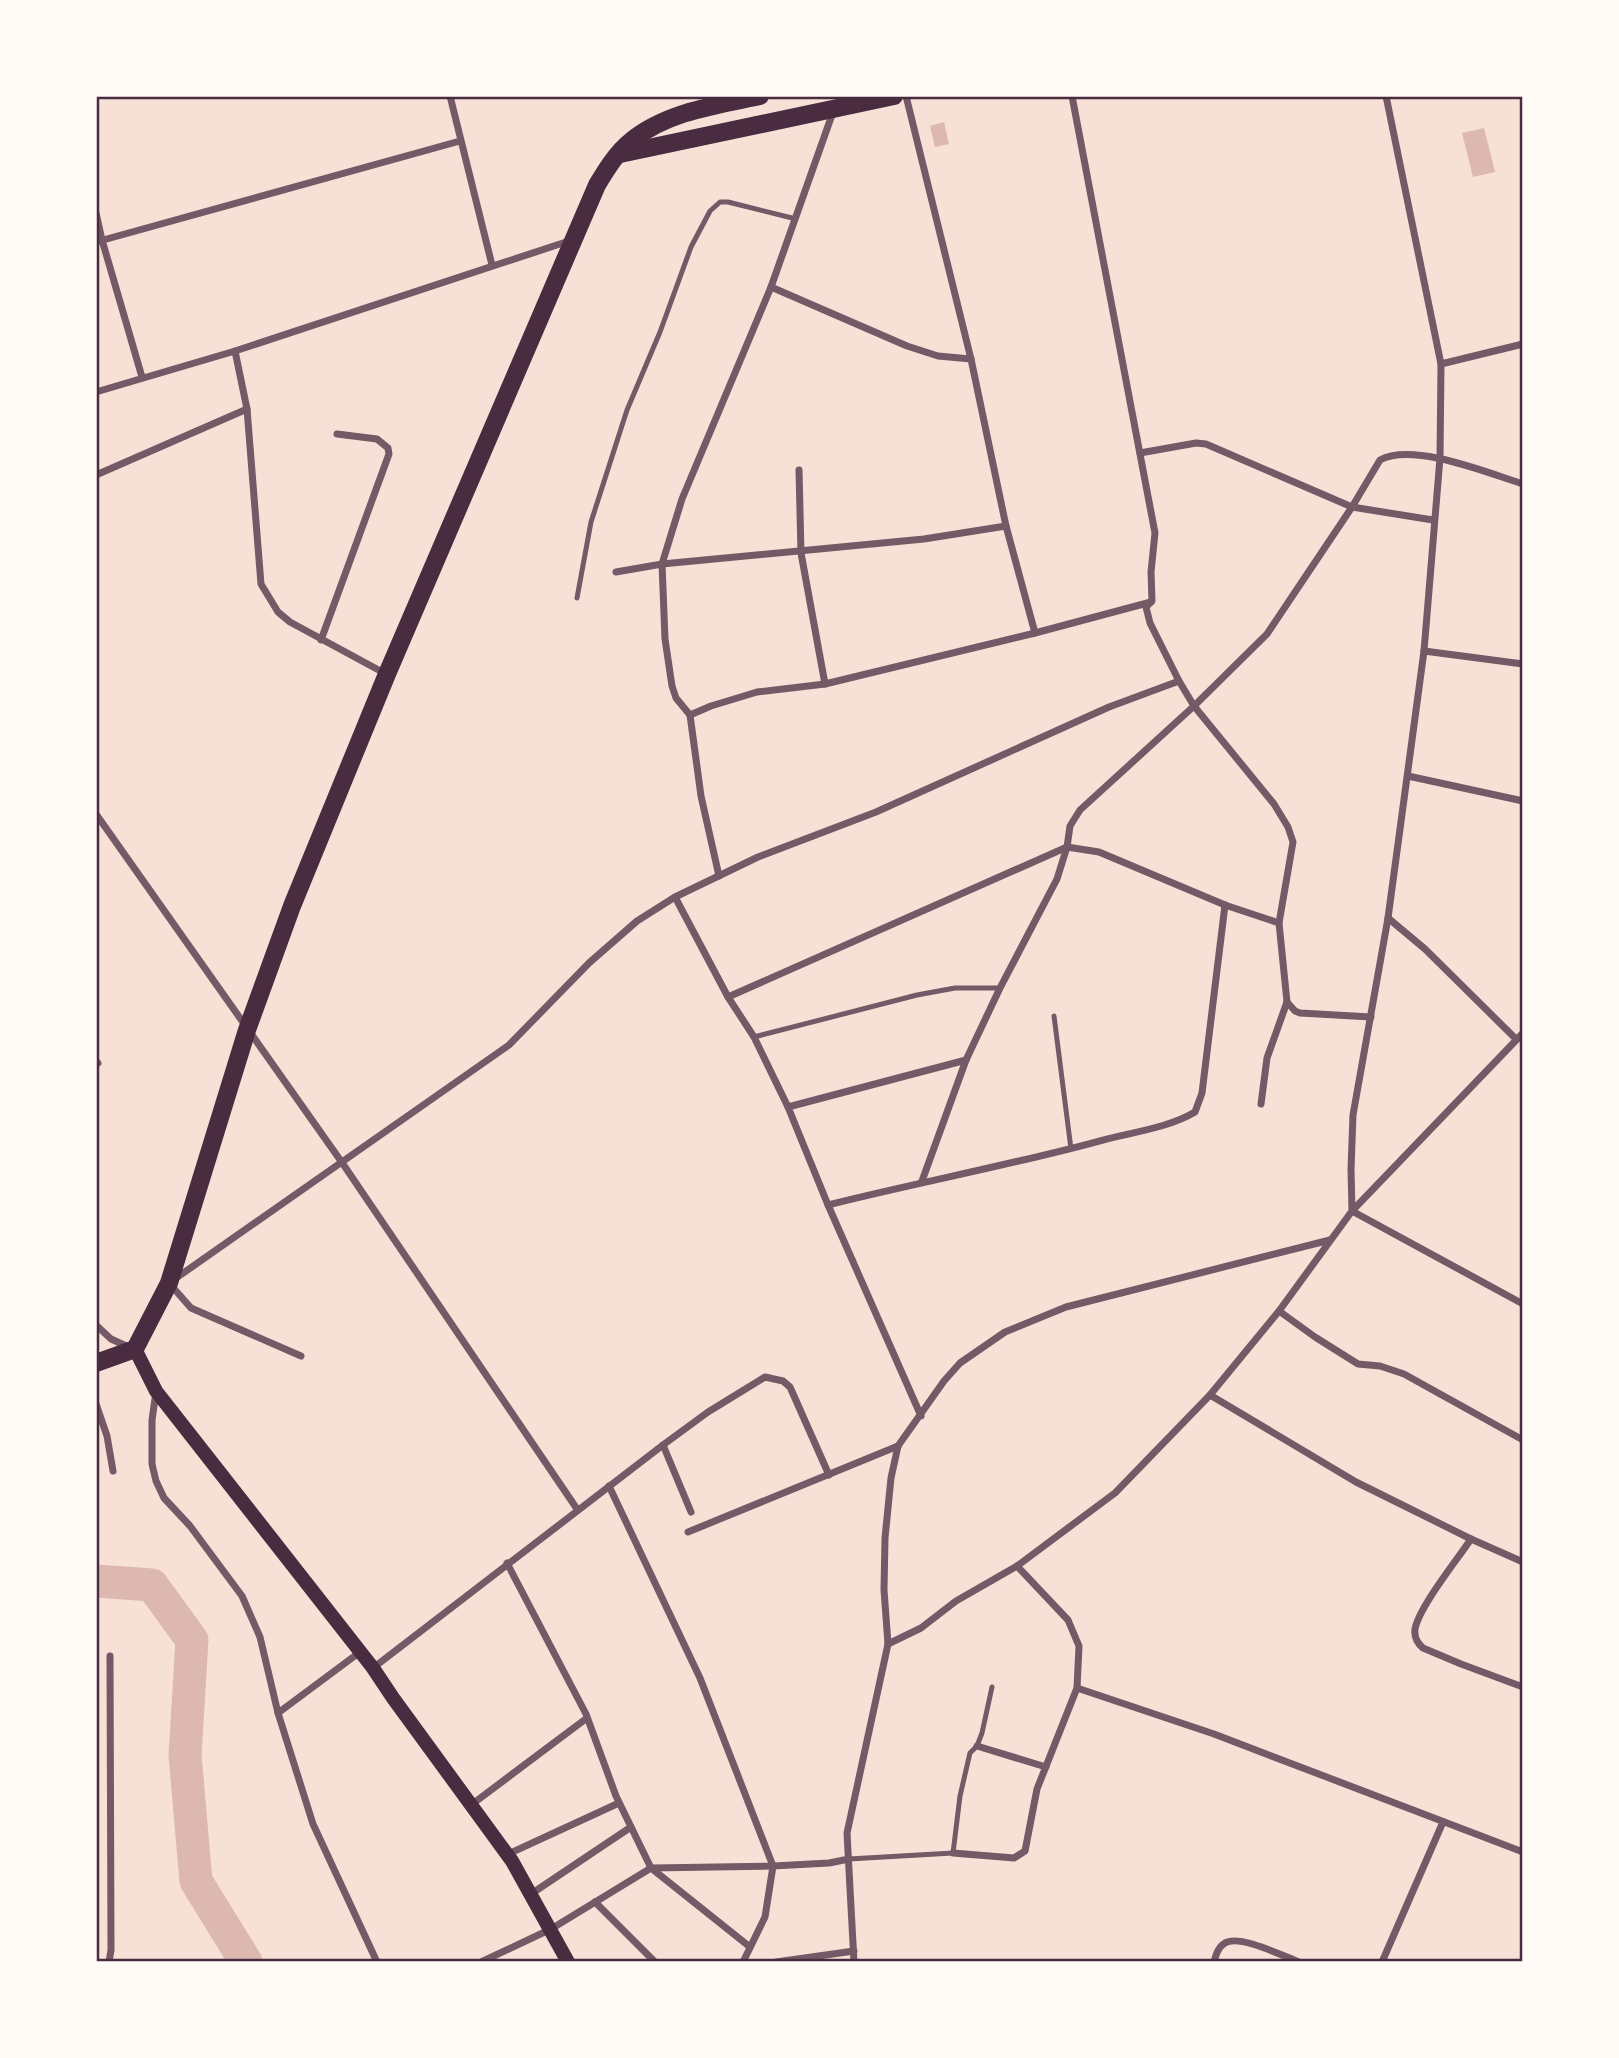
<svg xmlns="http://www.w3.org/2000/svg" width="1619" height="2058" viewBox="0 0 1619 2058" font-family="Signika,sans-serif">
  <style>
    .water { fill: #dcb8b0 }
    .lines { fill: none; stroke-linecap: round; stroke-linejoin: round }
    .river { stroke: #dcb8b0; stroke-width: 33 }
    .service { stroke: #755966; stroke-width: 5 }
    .minor { stroke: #755966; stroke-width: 7 }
    .secondary { stroke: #4a2c40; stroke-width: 14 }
    .primary { stroke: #4a2c40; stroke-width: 18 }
    .neatline { fill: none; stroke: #4a2c40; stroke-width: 2.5 }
  </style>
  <rect width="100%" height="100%" fill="#f7e1d7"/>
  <g class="water">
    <polygon points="944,122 949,144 935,147 930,126"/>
    <polygon points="1484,128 1495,172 1473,177 1462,133"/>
  </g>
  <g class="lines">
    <polyline class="river" points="96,1581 152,1585 192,1640 185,1755 196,1881 246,1962"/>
    <g class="service">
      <polyline points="577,598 591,522 627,410 660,332 691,247 710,211 720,202 728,202 796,219"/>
      <polyline points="1054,1016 1071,1149"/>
      <polyline points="754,1037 917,995 955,988 1000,988"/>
      <polyline points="849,1859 953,1853 960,1796 970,1753 977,1746 982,1733 992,1687"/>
    </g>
    <g class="minor">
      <polyline points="450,96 492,265"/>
      <polyline points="906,96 971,359 1006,526 1035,633"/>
      <polyline points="1072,96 1155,533 1151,572 1152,601 1146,607 1150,623 1179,681 1194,706 1274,804 1288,827 1293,842 1279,923 1287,1002 1267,1058 1261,1104"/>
      <polyline points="1386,96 1441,364 1440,458 1424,651 1388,918 1353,1115 1351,1169 1352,1211 1523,1304"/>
      <polyline points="96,213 102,240 142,377"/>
      <polyline points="96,242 460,141"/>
      <polyline points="771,287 907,346 938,356 971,359"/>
      <polyline points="235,351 247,409 261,584 278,612 290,622 386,674"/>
      <polyline points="1441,364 1523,344"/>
      <polyline points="96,392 235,351 569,241"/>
      <polyline points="1140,453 1196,443 1206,444 1352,507 1433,520"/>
      <polyline points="799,470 801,553 825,684"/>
      <polyline points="96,475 247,409"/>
      <polyline points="616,572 662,564 924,539 1006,526"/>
      <polyline points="321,640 389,454 388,448 377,439 337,434"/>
      <polyline points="1424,651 1523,664"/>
      <polyline points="690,715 711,706 757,692 825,684 1035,633 1151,602"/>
      <polyline points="1408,776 1523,801"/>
      <polyline points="96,814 343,1164 577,1509"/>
      <polyline points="719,876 701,796 690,715 676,698 672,686 665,639 662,564 682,499 771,287 833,112"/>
      <polyline points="675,897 728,997 754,1037 788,1107 828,1205 921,1416"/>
      <polyline points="1388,918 1425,949 1516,1039"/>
      <polyline points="728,997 1067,847 1099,852 1225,905 1279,923"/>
      <polyline points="1287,1002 1295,1011 1300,1013 1371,1017"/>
      <polyline points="96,1064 98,1063"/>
      <polyline points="788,1107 966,1060"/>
      <path d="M922 1181 966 1060 1000 988 1057 879 1067 847 1070 826 1080 810 1194 706 1267 634 1352 507 1380 460C1413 442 1488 473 1523 484"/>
      <path d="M828 1205C919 1182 1012 1165 1103 1140 1133 1132 1168 1128 1195 1112L1202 1093 1225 905"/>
      <polyline points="1279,1311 1315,1337 1358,1364 1380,1366 1404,1374 1523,1440"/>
      <polyline points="96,1325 111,1339 131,1348"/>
      <polyline points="301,1356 191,1308 169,1283 509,1045 589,963 637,921 675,897 758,857 876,812 1109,707 1179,681"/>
      <polyline points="156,1392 152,1420 152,1464 156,1481 164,1498 190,1526 242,1596 260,1637 278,1713 313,1824 377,1962"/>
      <polyline points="1210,1395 1356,1482 1471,1539 1523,1562"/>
      <polyline points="96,1404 107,1436 113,1471"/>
      <polyline points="663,1445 691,1512"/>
      <polyline points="609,1486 700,1678 773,1866 765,1917 743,1962"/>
      <polyline points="688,1532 898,1446"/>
      <path d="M1471 1539C1457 1560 1419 1607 1415 1629 1414 1637 1417 1643 1423 1648L1461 1664 1523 1687"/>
      <polyline points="507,1563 586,1714 616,1796 651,1868 750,1947"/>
      <polyline points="888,1644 921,1628 956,1601 1017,1566 1115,1493 1210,1395 1279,1311 1352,1211 1523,1033"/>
      <polyline points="373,1668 663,1445 708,1412 765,1377 783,1381 790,1387 829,1475"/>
      <polyline points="1077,1688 1214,1734 1523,1852"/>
      <polyline points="278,1713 360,1652"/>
      <polyline points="977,1746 1046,1767"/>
      <polyline points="471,1805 587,1718"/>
      <polyline points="953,1853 1014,1858 1025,1851 1037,1789 1077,1688 1079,1646 1068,1620 1017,1566"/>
      <polyline points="508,1854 619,1803"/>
      <polyline points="531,1894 631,1827"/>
      <polyline points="595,1902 655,1962"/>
      <polyline points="109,1962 111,1950 110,1656"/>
      <polyline points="481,1962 551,1929 651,1868 773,1866 829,1863 849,1859"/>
      <polyline points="776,1962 854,1951"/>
      <polyline points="854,1962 847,1833 888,1644 884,1590 885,1538 891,1478 898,1446 944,1381 960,1363 1005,1332 1066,1307 1330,1240"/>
      <path d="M1214 1962C1216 1955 1218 1947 1225 1943 1239 1934 1283 1956 1299 1962"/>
      <polyline points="1382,1962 1443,1822"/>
    </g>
    <polyline class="secondary" points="135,1349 156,1391 373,1668 393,1698 512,1861 568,1962"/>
    <g class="primary">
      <polyline points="620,154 894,96"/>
      <path d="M96 1363 135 1349 169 1283 247 1030 292 906 387 674 597 185C606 170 617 152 631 141 666 112 717 105 760 96"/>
    </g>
  </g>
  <rect width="1619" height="2058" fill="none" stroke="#fffaf5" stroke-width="196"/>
  <rect x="98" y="98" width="1423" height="1862" class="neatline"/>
</svg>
